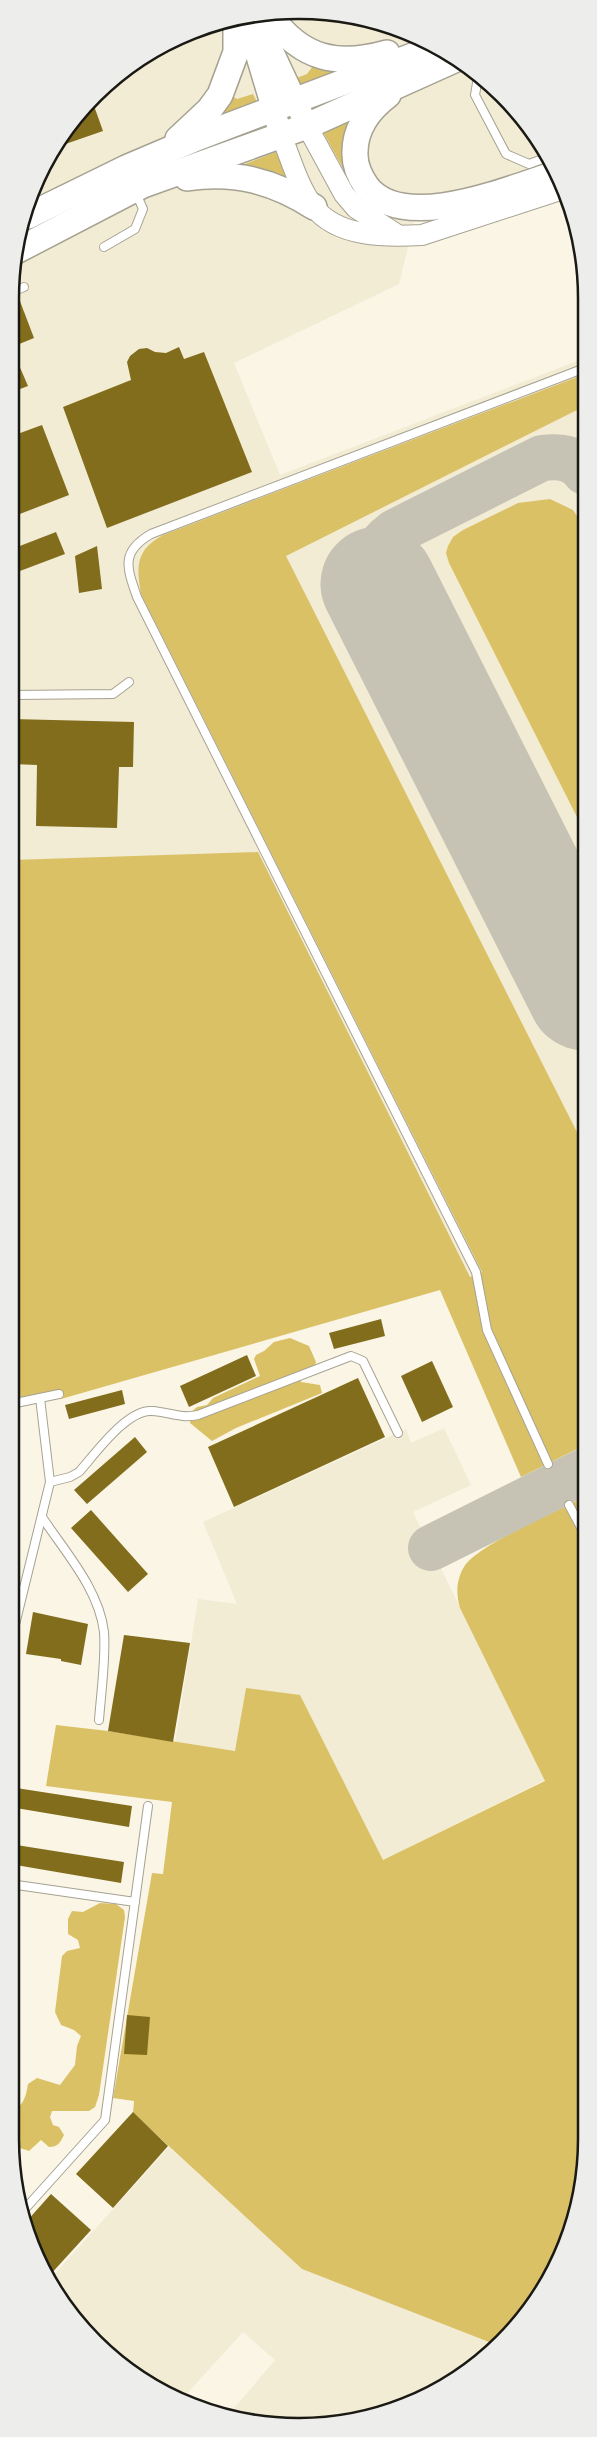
<svg xmlns="http://www.w3.org/2000/svg" width="597" height="2437" viewBox="0 0 597 2437" font-family="Figtree,sans-serif">
  <style>
    .built { fill: #f2ecd4 }
    .green { fill: #dbc165 }
    .lines { fill: none; stroke-linecap: round; stroke-linejoin: round }
    .taxiway { stroke: #c6c2b4; stroke-width: 46 }
    .runway { stroke: #c6c2b4; stroke-width: 115 }
    .building { fill: #826d1d }
    .service-casing { stroke: #a6a292; stroke-width: 10 }
    .tertiary-casing { stroke: #a6a292; stroke-width: 22 }
    .secondary-casing { stroke: #a6a292; stroke-width: 25 }
    .primary-casing { stroke: #a6a292; stroke-width: 28 }
    .service { stroke: #fff; stroke-width: 8 }
    .tertiary { stroke: #fff; stroke-width: 20 }
    .secondary { stroke: #fff; stroke-width: 22 }
    .primary { stroke: #fff; stroke-width: 25 }
    .rim { fill: none; stroke: #1a1913; stroke-width: 2.5 }
  </style>
  <rect width="100%" height="100%" fill="#faf5e5"/>
  <g class="built">
    <polygon points="336,13 426,40 503,95 551,162 419,202 399,284 234,363 280,475 585,358 585,1599 521,1477 440,1290 12,860 13,261 49,154 123,69 224,20"/>
    <polygon points="444,1428 471,1485 413,1512 545,1780 383,1860 299,1695 235,1751 175,1742 198,1599 237,1604 203,1522 406,1429 411,1443"/>
    <polygon points="169,2147 302,2269 494,2344 474,2367 391,2412 279,2426 230,2413 275,2360 243,2332 181,2400 171,2397 82,2329 50,2279"/>
  </g>
  <g class="green">
    <polygon points="313,66 332,71 334,75 298,89 294,79 307,74"/>
    <polygon points="253,94 258,104 224,117 219,114 230,95 237,99"/>
    <polygon points="349,122 355,190 323,132"/>
    <polygon points="276,152 290,180 237,167"/>
    <path d="M585 374V414L581 408 286 556 585 1148V1445L521 1477 440 1290 61 1399 11 1398 12 860 258 852 470 1277 482 1272 141 594C136 566 136 550 163 535Z"/>
    <polygon points="550,499 573,510 585,528 585,833 449,563 446,553 448,546 453,537 463,530 518,503"/>
    <polygon points="290,1338 309,1346 316,1362 312,1376 301,1379 301,1382 320,1385 322,1393 236,1428 212,1441 190,1423 191,1412 197,1407 207,1405 213,1398 260,1376 254,1359 256,1355 264,1351 274,1342"/>
    <path d="M585 1497 584 2176 548 2282 494 2344 302 2269 133 2113 134 2101 113 2098 152 1873 163 1874 172 1802 46 1786 56 1725 108 1731 235 1751 246 1688 300 1695 383 1860 545 1781 460 1608C456 1594 456 1580 464 1567 477 1545 558 1511 585 1497Z"/>
    <path d="M100 1903 116 1904 124 1910 125 1917 99 2095 95 2107 89 2111H52L50 2117 53 2125 59 2127 64 2135C60 2143 58 2147 49 2147L41 2140 29 2151 11 2145 10 2113C23 2107 26 2097 28 2084L37 2078 60 2085 75 2065 77 2046 81 2036 74 2030 61 2025 55 2012 62 1956 67 1951 80 1948 78 1940 68 1934V1919L72 1911 83 1912Z"/>
  </g>
  <g class="lines">
    <g class="taxiway">
      <path d="M378 584C369 560 375 547 395 532L542 458C559 456 575 457 585 472"/>
      <polyline points="431,1548 585,1471"/>
    </g>
    <polyline class="runway" points="378,584 585,993"/>
  </g>
  <g class="building">
    <polygon points="93,103 103,131 54,148 73,127"/>
    <polygon points="18,296 34,338 12,347 12,297"/>
    <polygon points="179,347 184,359 204,352 252,472 107,528 63,407 131,380 127,362 130,356 139,349 147,348 155,352 166,353"/>
    <polygon points="12,349 28,386 12,392"/>
    <polygon points="42,425 69,495 12,517 12,436"/>
    <polygon points="56,532 65,554 12,574 12,549"/>
    <polygon points="97,546 102,589 79,593 75,556"/>
    <polygon points="12,719 134,722 133,767 119,767 117,828 36,826 37,765 12,764"/>
    <polygon points="381,1319 385,1336 334,1349 329,1333"/>
    <polygon points="247,1355 256,1376 189,1407 180,1386"/>
    <polygon points="432,1361 453,1407 422,1422 401,1376"/>
    <polygon points="358,1378 385,1437 234,1507 208,1447"/>
    <polygon points="122,1390 125,1404 69,1419 65,1405"/>
    <polygon points="135,1437 147,1452 87,1504 74,1490"/>
    <polygon points="91,1510 148,1574 128,1592 71,1528"/>
    <polygon points="33,1612 88,1624 81,1665 61,1661 61,1659 26,1654"/>
    <polygon points="124,1635 190,1643 173,1742 108,1731"/>
    <polygon points="10,1787 132,1806 129,1827 10,1807"/>
    <polygon points="10,1844 124,1862 121,1883 10,1864"/>
    <polygon points="127,2015 150,2017 147,2055 124,2054"/>
    <polygon points="133,2112 168,2146 113,2208 76,2174"/>
    <polygon points="51,2194 91,2230 49,2276 32,2249 26,2222"/>
  </g>
  <g class="lines">
    <defs>
      <g id="service">
        <polyline points="478,77 475,95 506,154 529,164 548,157"/>
        <polyline points="104,247 135,229 143,209 136,193"/>
        <polyline points="12,292 24,287"/>
        <polyline points="12,695 113,694 129,682"/>
        <polyline points="11,1404 59,1394"/>
        <path d="M548 1464 487 1330 476 1272 137 597C127 568 120 552 151 534L585 368"/>
        <path d="M50 1482 70 1477 79 1472C95 1454 127 1409 152 1411 169 1412 181 1419 198 1415L351 1356 363 1361 398 1433"/>
        <polyline points="569,1505 585,1535"/>
        <path d="M42 1517C65 1552 99 1589 104 1632 106 1658 101 1693 99 1720"/>
        <polyline points="11,1641 50,1482 40,1398"/>
        <polyline points="10,1884 135,1902"/>
        <polyline points="24,2210 105,2120 148,1806"/>
      </g>
      <g id="tertiary">
        <polyline points="307,126 344,194 356,208 396,234"/>
        <path d="M281 135C291 159 298 186 313 206 337 238 387 237 422 235L563 189"/>
      </g>
      <g id="secondary">
        <polyline points="246,18 281,135"/>
        <polyline points="257,19 307,126"/>
      </g>
      <g id="primary">
        <path d="M271 17C302 59 337 67 387 53"/>
        <path d="M388 95C368 110 354 129 355 155 355 167 360 177 367 187 404 234 510 188 558 173"/>
        <polyline points="178,139 209,110 220,95 236,52 236,19"/>
        <path d="M187 178C235 171 274 181 314 207"/>
        <polyline points="28,216 126,168 199,137 436,47"/>
        <polyline points="16,251 143,185 307,126 454,60"/>
      </g>
    </defs>
    <use href="#service" class="service-casing"/>
    <use href="#tertiary" class="tertiary-casing"/>
    <use href="#secondary" class="secondary-casing"/>
    <use href="#primary" class="primary-casing"/>
    <use href="#service" class="service"/>
    <use href="#tertiary" class="tertiary"/>
    <use href="#secondary" class="secondary"/>
    <use href="#primary" class="primary"/>
  </g>
  <path d="M0 0H597V2437H0ZM298 19H299A279 279 0 0 1 578 298V2139A279 279 0 0 1 299 2418H298A279 279 0 0 1 19 2139V298A279 279 0 0 1 298 19Z" fill="#ededec" fill-rule="evenodd"/>
  <path class="rim" d="M298 19H299A279 279 0 0 1 578 298V2139A279 279 0 0 1 299 2418H298A279 279 0 0 1 19 2139V298A279 279 0 0 1 298 19Z"/>
</svg>
